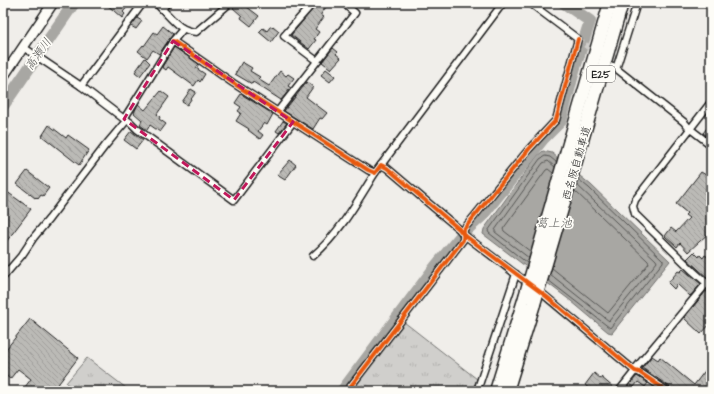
<svg xmlns="http://www.w3.org/2000/svg" width="714" height="394" viewBox="0 0 714 394" font-family="'Architects Daughter','Klee One',sans-serif">
  <style>
    .grass { fill: url(#grass-tufts); stroke: #767674 }
    .water { fill: #a8a7a3; stroke: #706f6d }
    .lines { fill: none; stroke-linecap: round; stroke-linejoin: round }
    .shore { stroke: #545452; stroke-width: 1 }
    .river { stroke: #a8a7a3; stroke-width: 12 }
    .building { fill: url(#building-back-hatch); stroke: #1c1c1c }
    .minor-tunnel { stroke: #d0cecb; stroke-width: 6; stroke-dasharray: 6 3; stroke-linecap: butt }
    .minor-casing { stroke: #1c1c1c; stroke-width: 9 }
    .secondary-casing { stroke: #1c1c1c; stroke-width: 12 }
    .motorway-casing { stroke: #1c1c1c; stroke-width: 15 }
    .minor { stroke: #fdfcf7; stroke-width: 6 }
    .secondary { stroke: #fdfcf7; stroke-width: 9 }
    .motorway { stroke: #fdfcf7; stroke-width: 12 }
    .motorway-bridge-casing { stroke: #1c1c1c; stroke-width: 15; stroke-linecap: butt }
    .motorway-bridge { stroke: #fdfcf7; stroke-width: 12 }
    .cycleway-casing { stroke: #fdfcf7; stroke-width: 6 }
    .cycleway { stroke: #e8590c; stroke-width: 4 }
    .marked { fill: none; stroke: #c2185b; stroke-width: 3; stroke-dasharray: 8 5; stroke-linejoin: round }
    .labels { text-anchor: middle; stroke-width: 3.5; stroke-linejoin: round; paint-order: stroke }
    .shield { fill: #fdfcf7; stroke: #605f5e; stroke-width: 1 }
    .shield-label { font-size: 10px; font-weight: bold; fill: #1c1c1c }
    .street-label { font-size: 11px; fill: #1c1c1c; stroke: #fdfcf7 }
    .water-label { font-size: 12px; font-style: italic; fill: #5b5b59; stroke: #fdfcf7 }
  </style>
  <defs>
    <pattern id="grass-tufts" width="24" height="20" patternUnits="userSpaceOnUse"><rect width="24" height="20" fill="#d0cfcc"/><path d="M3 7l-1-3M5 7V3M7 7l1-3M15 17l-1-3M17 17v-4M19 17l1-3" fill="none" stroke="#b2b1af"/></pattern>
    <pattern id="building-back-hatch" width="6" height="6" patternUnits="userSpaceOnUse"><rect width="6" height="6" fill="#bbbab6"/><path d="M-1 5l2 2M0 0l6 6M5-1l2 2" fill="none" stroke="#a09f9c"/></pattern>
  </defs>
  <rect width="100%" height="100%" fill="#f0eeea"/>
  <filter id="ink" filterUnits="userSpaceOnUse"><feTurbulence type="fractalNoise" baseFrequency=".025" numOctaves="2"/><feDisplacementMap in="SourceGraphic" scale="8" xChannelSelector="R" yChannelSelector="G"/><feConvolveMatrix kernelMatrix="1 2 1 2 8 2 1 2 1" color-interpolation-filters="sRGB"/></filter>
  <g filter="url(#ink)">
    <g class="grass">
      <polygon points="404,322 477,379 472,391 350,391"/>
      <polygon points="87,358 130,391 77,391 66,383"/>
    </g>
    <polygon class="water" points="543,151 552,153 591,185 670,261 612,333 608,332 571,301 483,234 484,229 537,156"/>
    <g class="lines">
      <g class="shore">
        <polyline points="531,252 504,231 503,229 546,170 548,169 553,173"/>
        <polyline points="529,258 495,232 495,230 543,163 548,161 555,167"/>
        <polyline points="527,263 489,233 488,231 540,159 545,156 550,157 556,162"/>
        <polyline points="552,268 608,313 649,263 648,261 575,191"/>
        <polyline points="550,274 609,321 657,262 656,260 576,184"/>
        <polyline points="548,280 610,328 663,262 663,260 589,188 578,179"/>
      </g>
      <g class="river">
        <polyline points="3,106 74,3"/>
        <polyline points="342,391 435,267 464,232 482,216 543,139 561,121 574,71 590,21 564,3"/>
      </g>
    </g>
    <g class="building">
      <polygon points="105,3 113,3 116,6 118,3 131,3 123,12 125,14 122,18"/>
      <polygon points="234,3 242,3 259,16 251,26 241,18 242,16 232,7"/>
      <polygon points="318,3 329,3 321,14 321,15 324,17 315,29 319,32 314,39 316,40 309,49 291,35"/>
      <polygon points="137,18 142,21 136,29 131,26"/>
      <polygon points="163,26 173,34 159,54 153,50 147,58 138,51 143,45 144,46 154,32 157,34"/>
      <polygon points="273,26 279,31 271,42 259,32 263,28 267,31 270,27 272,27"/>
      <polygon points="174,47 199,64 196,68 205,74 200,82 198,80 194,86 168,67 166,70 162,67"/>
      <polygon points="333,48 338,52 336,54 341,58 331,69 322,62"/>
      <polygon points="145,58 150,63 140,76 135,72"/>
      <polygon points="242,62 252,68 250,71 260,77 258,79 269,86 280,71 286,76 288,74 294,78 288,86 291,88 281,100 253,82 252,84 235,74"/>
      <polygon points="326,69 335,76 330,82 321,75"/>
      <polygon points="307,82 313,87 306,97 327,113 322,119 320,118 313,129 284,111"/>
      <polygon points="191,89 196,92 187,105 182,102"/>
      <polygon points="161,91 169,97 157,114 160,117 159,119 166,124 160,132 150,125 147,130 140,125 142,120 134,113 138,104 145,110"/>
      <polygon points="241,94 273,114 267,125 264,123 258,131 263,135 260,139 248,130 249,129 236,121 241,113 238,111 241,107 235,103"/>
      <polygon points="283,121 287,123 279,133 276,131"/>
      <polygon points="49,125 66,138 68,135 89,150 79,165 42,136"/>
      <polygon points="707,128 711,131 711,139 703,133"/>
      <polygon points="131,131 143,140 136,149 124,140"/>
      <polygon points="290,160 296,165 285,180 277,175"/>
      <polygon points="27,171 49,188 43,196 41,195 38,199 36,197 35,198 17,184"/>
      <polygon points="701,172 711,178 711,231 688,252 680,243 677,247 665,236 671,228 676,232 689,218 685,215 687,213 676,204"/>
      <polygon points="3,189 31,209 3,246"/>
      <polygon points="694,252 699,257 700,255 703,258 705,255 711,259 711,276 709,279 687,259"/>
      <polygon points="683,269 701,284 690,296 677,284 674,289 668,283 678,271 680,272"/>
      <polygon points="706,291 711,295 711,323 701,334 684,318"/>
      <polygon points="30,319 78,358 53,391 22,391 31,379 18,369 10,379 3,373 3,353"/>
      <polygon points="652,356 658,360 660,357 694,385 711,363 711,381 706,387 710,391 671,391 670,387 642,368"/>
      <polygon points="594,373 601,379 601,377 614,388 612,391 592,391 585,385"/>
      <polygon points="637,376 648,383 645,387 638,382 634,387 630,384"/>
    </g>
    <g class="lines">
      <polyline class="minor-tunnel" points="578,39 596,53"/>
      <defs>
        <g id="minor">
          <polyline points="156,3 162,9"/>
          <path d="M167 3 162 9C173 20 180 31 196 32L230 3"/>
          <polyline points="313,3 284,36 317,61"/>
          <polyline points="708,3 711,5"/>
          <polyline points="173,41 233,83 368,170 375,173 381,165 387,168 459,229 463,234 530,285"/>
          <polyline points="23,47 81,86 124,119 130,122 137,129 234,200 293,122"/>
          <polyline points="613,66 684,122 689,128 711,145"/>
          <polyline points="616,69 637,3"/>
          <polyline points="81,86 143,3"/>
          <polyline points="711,102 635,200 633,206 635,214 693,271 711,287"/>
          <polyline points="278,111 355,13 348,7 351,3"/>
          <polyline points="124,119 173,41 183,29"/>
          <polyline points="381,165 503,3"/>
          <path d="M313 256C339 234 357 202 375 173"/>
          <polyline points="3,277 22,255 34,237 49,219 105,146 127,120"/>
          <polyline points="538,290 635,371 639,372 667,391"/>
          <polyline points="347,391 463,240 464,229 529,149 556,120 578,39 530,3"/>
          <polyline points="477,391 516,274"/>
          <polyline points="619,391 635,371 636,368 707,283"/>
        </g>
        <polyline id="secondary" points="3,77 53,3"/>
        <g id="motorway">
          <polyline points="570,140 610,3"/>
          <polyline points="581,144 622,3"/>
          <polyline points="496,391 525,297"/>
          <polyline points="507,391 534,304"/>
        </g>
      </defs>
      <use href="#minor" class="minor-casing"/>
      <use href="#secondary" class="secondary-casing"/>
      <use href="#motorway" class="motorway-casing"/>
      <use href="#minor" class="minor"/>
      <use href="#secondary" class="secondary"/>
      <use href="#motorway" class="motorway"/>
      <defs>
        <g id="motorway-bridge">
          <polyline points="525,297 570,140"/>
          <polyline points="534,304 581,144"/>
        </g>
      </defs>
      <use href="#motorway-bridge" class="motorway-bridge-casing"/>
      <use href="#motorway-bridge" class="motorway-bridge"/>
      <defs>
        <g id="cycleway">
          <polyline points="173,41 233,83 368,170 375,173 381,165 387,168 459,229 463,234 547,297 635,371 639,372 667,391"/>
          <polyline points="347,391 463,240 464,229 529,149 556,120 578,39"/>
        </g>
      </defs>
      <use href="#cycleway" class="cycleway-casing"/>
      <use href="#cycleway" class="cycleway"/>
    </g>
  </g>
  <path class="marked" d="M173 41 293 122 234 200 124 119Z"/>
  <g class="labels">
    <rect class="shield" x="587" y="66" width="28" height="16" rx="3"/>
    <g class="shield-label">
      <text x="601" y="78">E25</text>
    </g>
    <g class="street-label">
      <text transform="translate(576 163) rotate(-74)" y="4">西名阪自動車道</text>
    </g>
    <g class="water-label">
      <text transform="translate(38 54) rotate(-55)" y="4">高瀬川</text>
      <text x="554" y="227">葛上池</text>
    </g>
  </g>
  <rect width="714" height="394" fill="none" stroke="#fdfcf7" stroke-width="16"/>
  <rect x="8" y="8" width="698" height="378" fill="none" stroke="#1c1c1c" stroke-width="1.5" filter="url(#ink)"/>
</svg>
